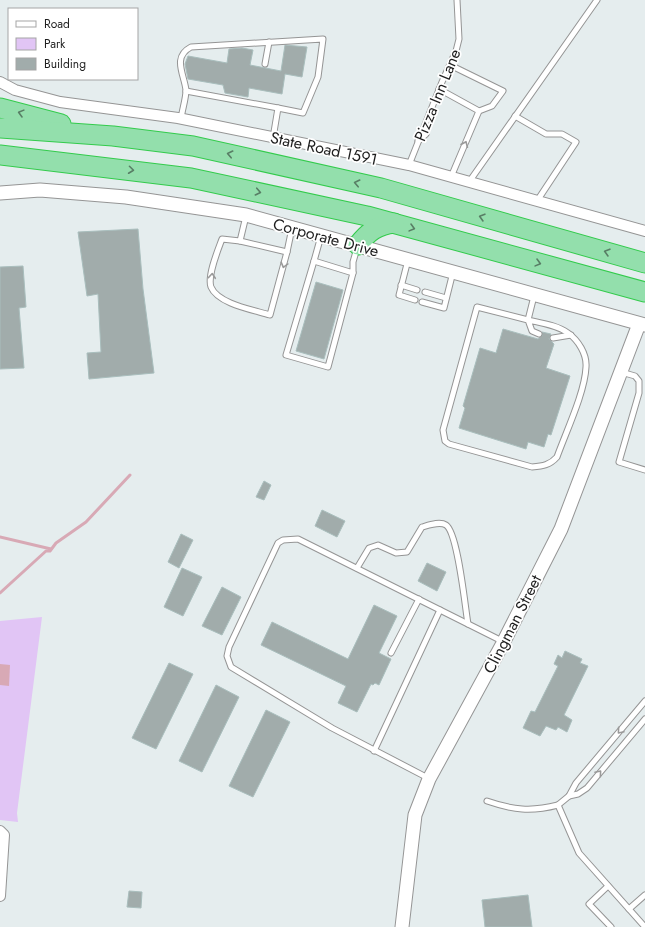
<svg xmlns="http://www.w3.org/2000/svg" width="645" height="927" viewBox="0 0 645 927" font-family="Jost,sans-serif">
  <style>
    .park { fill: #e1c5f5 }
    .water { fill: #d8a9b5 }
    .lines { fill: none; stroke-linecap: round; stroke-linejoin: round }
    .stream { stroke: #d8a9b5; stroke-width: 3 }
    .building { fill: #a1acab; stroke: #a9bebd }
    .service-casing { stroke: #959595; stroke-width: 7 }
    .minor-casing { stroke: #959595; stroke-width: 12 }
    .tertiary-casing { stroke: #959595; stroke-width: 15 }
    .motorway-casing { stroke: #33cb4c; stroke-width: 21 }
    .service { stroke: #fff; stroke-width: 5 }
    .minor { stroke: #fff; stroke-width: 10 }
    .tertiary { stroke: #fff; stroke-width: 13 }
    .motorway { stroke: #93dfac; stroke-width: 19 }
    .oneway { stroke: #587e65 }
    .oneway2 { stroke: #9a9a9a }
    .labels { text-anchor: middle; stroke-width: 3.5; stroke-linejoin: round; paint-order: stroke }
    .street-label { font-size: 16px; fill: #1e1e1e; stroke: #fff }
  </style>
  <rect width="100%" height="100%" fill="#e5edee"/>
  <polygon class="park" points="42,617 17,813 18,822 0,820 0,621"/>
  <polygon class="water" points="0,664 10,665 9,686 0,685"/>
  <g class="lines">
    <g class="stream">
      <polyline points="0,537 51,549"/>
      <polyline points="0,593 46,551 50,551 56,543 86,522 130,475"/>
    </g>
  </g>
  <g class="building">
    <polygon points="285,45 307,47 302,77 285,74 282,94 249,88 248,97 225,93 223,85 188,79 185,64 188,56 227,63 229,49 242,48 253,50 250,65 281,71"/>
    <polygon points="138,229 143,289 154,373 89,379 87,353 101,352 98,294 87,296 78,232"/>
    <polygon points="23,266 26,307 19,308 24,368 0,369 0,267"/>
    <polygon points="316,282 343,290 324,359 296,351"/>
    <polygon points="503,329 538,339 542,336 542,332 551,334 549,339 554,344 546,368 570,376 551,435 548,434 544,447 528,442 526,449 459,428 465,408 463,406 480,348 496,353"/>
    <polygon points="264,481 271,485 264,500 256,497"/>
    <polygon points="322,510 345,521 337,537 315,526"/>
    <polygon points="181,534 193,540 179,568 168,562"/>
    <polygon points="427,563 446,572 437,591 418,581"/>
    <polygon points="182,568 202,577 183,616 164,607"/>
    <polygon points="222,587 241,597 222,635 202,626"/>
    <polygon points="374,605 397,616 379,653 391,659 379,685 375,683 373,685 371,684 357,712 338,703 346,686 261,645 272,622 348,659"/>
    <polygon points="565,651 582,659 580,663 588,666 564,715 572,720 567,732 558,727 556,730 546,726 540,736 523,728 531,711 535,712 558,666 554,664 558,655 562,658"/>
    <polygon points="169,663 193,674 156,749 132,738"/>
    <polygon points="216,685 239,697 202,772 179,761"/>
    <polygon points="266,710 290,722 253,797 229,786"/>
    <polygon points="129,891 142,892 141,908 127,907"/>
    <polygon points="528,895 532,927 485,927 482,900"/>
  </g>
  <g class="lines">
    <defs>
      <g id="service">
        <polyline points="265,64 269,42"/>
        <polyline points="450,65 503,91 492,106 479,111 451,177"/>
        <polyline points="439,89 479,111"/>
        <polyline points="186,91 278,108"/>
        <polyline points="515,116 546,134 562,134 576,142 537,201"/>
        <path d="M181 119C182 110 186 99 186 90 184 74 172 57 191 47L323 39 318 77 303 113 278 108 273 138"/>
        <polyline points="418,141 426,134"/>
        <polyline points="409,165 442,82 456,51 459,39 457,0"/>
        <polyline points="469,182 597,0"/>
        <path d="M246 216 240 241 222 239C218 250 207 276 211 287 218 304 254 310 270 315L287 252 292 228"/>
        <polyline points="321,236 314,261 353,273 353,262 357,248"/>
        <polyline points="240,241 287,252"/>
        <polyline points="408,260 399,295 415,300"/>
        <polyline points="314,261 286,355 328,367 353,273"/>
        <polyline points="401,285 417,290"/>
        <polyline points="425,292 446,298"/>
        <path d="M534 296 528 320C541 323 557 325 568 333 578 340 587 354 586 367 585 392 566 432 557 457 550 465 543 466 532 467L449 444 445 441 443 430 477 307 528 320 532 331 539 334"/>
        <polyline points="422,302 444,308 453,272"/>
        <polyline points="553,338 571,335"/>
        <polyline points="621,372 635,376 639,381 639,393 619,462 645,470"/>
        <path d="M357 568 369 548 378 545 396 553 407 552 422 527C429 525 440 521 446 525 458 533 465 607 468 624"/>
        <polyline points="391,653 419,599"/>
        <polyline points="374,751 440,610"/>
        <polyline points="428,778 332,728 231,667 227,656 229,647 278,543 283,540 298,539 502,641"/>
        <polyline points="569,796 578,794 587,788 645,719"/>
        <path d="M487 801C513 810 531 812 558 805L579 853 645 927"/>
        <polyline points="558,805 569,796 576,783 645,701"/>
        <polyline points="608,886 589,904 611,927"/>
        <polyline points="629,909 645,895"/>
      </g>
      <g id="minor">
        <polyline points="0,82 15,90 60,102 178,118 409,165 645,231"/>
        <polyline points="0,831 4,835 0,896"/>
      </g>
      <g id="tertiary">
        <polyline points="0,193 40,190 126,197 246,215 645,325"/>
        <polyline points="402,927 415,815 429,779 502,645 561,529 639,324"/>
      </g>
      <g id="motorway">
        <polyline points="0,108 61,124"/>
        <polyline points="0,128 113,136 193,146 381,188 645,263"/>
        <polyline points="0,155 191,178 367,216 645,292"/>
        <path d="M358 245C368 232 377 225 394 223"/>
      </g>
    </defs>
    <use href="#service" class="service-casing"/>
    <use href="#minor" class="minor-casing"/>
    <use href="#tertiary" class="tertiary-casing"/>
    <use href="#motorway" class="motorway-casing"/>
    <use href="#service" class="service"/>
    <use href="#minor" class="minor"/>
    <use href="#tertiary" class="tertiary"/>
    <use href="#motorway" class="motorway"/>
  </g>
  <defs><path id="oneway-chevron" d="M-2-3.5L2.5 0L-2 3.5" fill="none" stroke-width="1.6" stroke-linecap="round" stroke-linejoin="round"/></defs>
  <g class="oneway">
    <use href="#oneway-chevron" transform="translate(21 113) rotate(-165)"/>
    <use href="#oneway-chevron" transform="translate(230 154) rotate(-167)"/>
    <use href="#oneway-chevron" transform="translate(131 170) rotate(7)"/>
    <use href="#oneway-chevron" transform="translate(357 183) rotate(-167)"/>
    <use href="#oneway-chevron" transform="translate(258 192) rotate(12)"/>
    <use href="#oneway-chevron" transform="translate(482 217) rotate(-164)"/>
    <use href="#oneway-chevron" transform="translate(412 228) rotate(15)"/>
    <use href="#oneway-chevron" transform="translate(607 252) rotate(-164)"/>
    <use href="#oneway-chevron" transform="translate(538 263) rotate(15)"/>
  </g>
  <g class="oneway2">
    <use href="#oneway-chevron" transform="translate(465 144) rotate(-67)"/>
    <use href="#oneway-chevron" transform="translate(284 265) rotate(105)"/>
    <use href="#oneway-chevron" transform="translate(212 276) rotate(-85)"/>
    <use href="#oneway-chevron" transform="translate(620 731) rotate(130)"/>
    <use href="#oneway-chevron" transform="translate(599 773) rotate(-50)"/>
  </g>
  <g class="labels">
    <g class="street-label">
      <text transform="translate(437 95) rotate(-68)" y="6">Pizza Inn Lane</text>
      <text transform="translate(324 148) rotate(12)" y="6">State Road 1591</text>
      <text transform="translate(326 237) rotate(15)" y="6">Corporate Drive</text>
      <text transform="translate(512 624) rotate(-63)" y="6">Clingman Street</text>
    </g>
  </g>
  <rect x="8" y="8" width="130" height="72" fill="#ffffff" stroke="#a5a5a5"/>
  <rect x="16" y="21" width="20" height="6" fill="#ffffff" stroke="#a5a5a5"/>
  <text x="44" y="28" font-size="12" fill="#1e1e1e">Road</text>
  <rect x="16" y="38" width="20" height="12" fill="#e1c5f5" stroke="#a5a5a5"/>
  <text x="44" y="48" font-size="12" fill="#1e1e1e">Park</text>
  <rect x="16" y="58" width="20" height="12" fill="#a1acab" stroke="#a5a5a5"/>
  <text x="44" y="68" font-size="12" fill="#1e1e1e">Building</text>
</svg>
